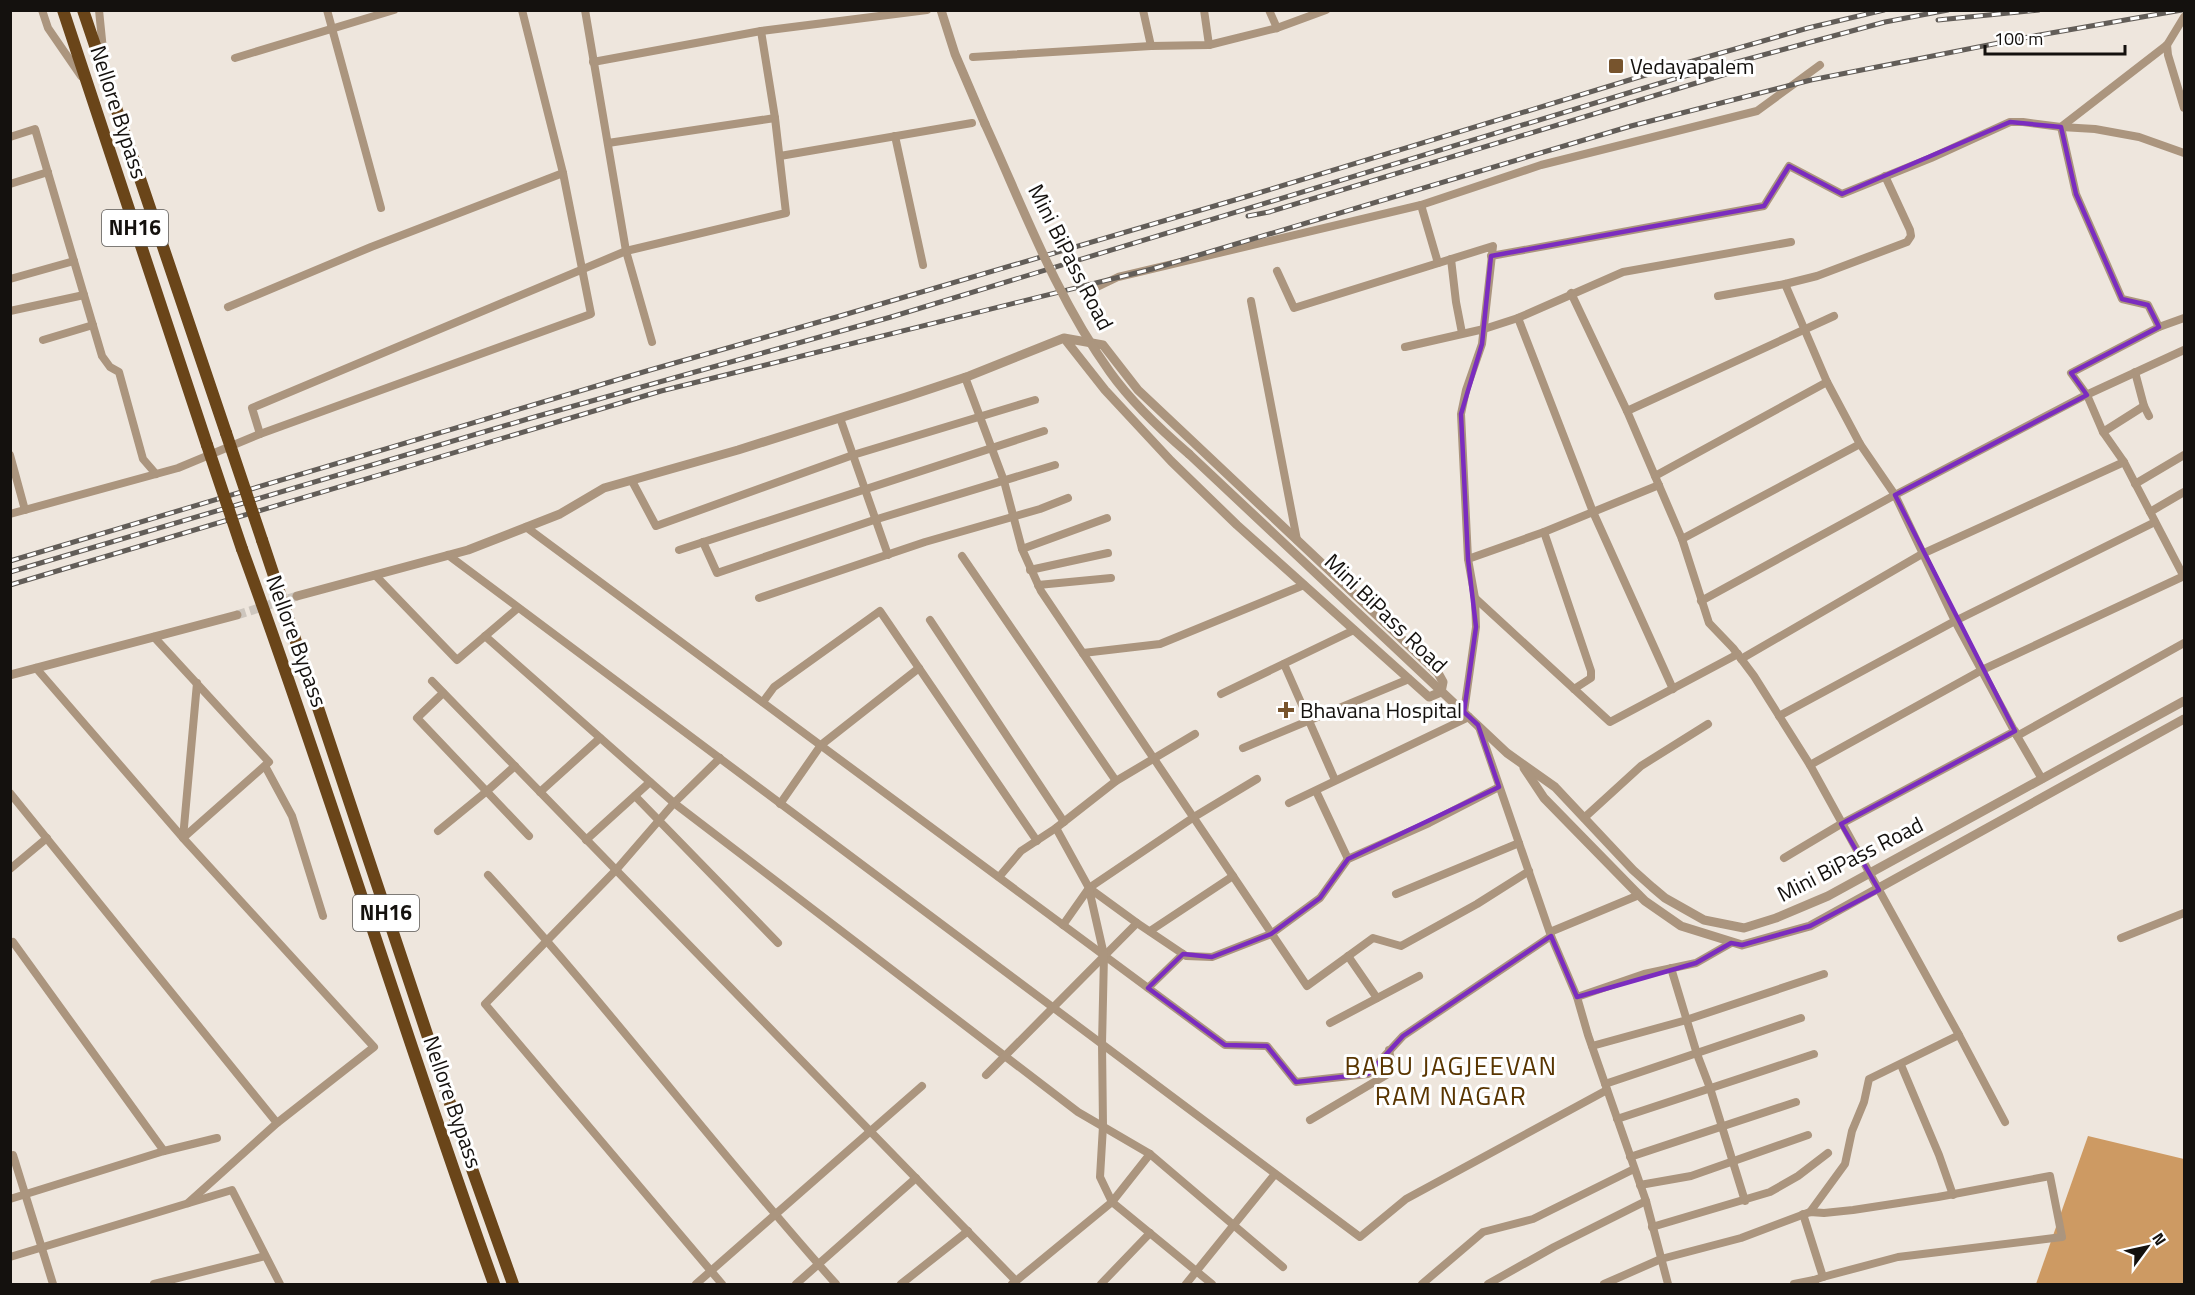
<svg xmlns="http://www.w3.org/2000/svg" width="2195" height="1295" viewBox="0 0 2195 1295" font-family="'Titillium Web',sans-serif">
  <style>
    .water { fill: #cd9a63 }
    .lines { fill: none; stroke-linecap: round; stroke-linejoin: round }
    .tertiary-tunnel { stroke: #cdc6be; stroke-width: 9; stroke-dasharray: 9 4.5; stroke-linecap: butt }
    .minor { stroke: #ab957e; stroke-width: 8 }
    .tertiary { stroke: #ab957e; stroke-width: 9 }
    .trunk { stroke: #6a4519; stroke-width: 12 }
    .rail-casing { stroke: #625d58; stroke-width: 5 }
    .rail { stroke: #fff; stroke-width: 3; stroke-dasharray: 9; stroke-linecap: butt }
    .tertiary-bridge { stroke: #ab957e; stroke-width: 9 }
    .trunk-bridge { stroke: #6a4519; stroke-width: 12 }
    .marked { fill: none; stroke: #7b2cbf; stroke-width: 4.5; stroke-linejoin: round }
    .poi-dot { fill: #77542d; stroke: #fff; stroke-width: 2 }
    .labels { text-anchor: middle; stroke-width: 6; stroke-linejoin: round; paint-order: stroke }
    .shield { fill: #fff; stroke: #5a5856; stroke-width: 1.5 }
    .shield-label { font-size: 21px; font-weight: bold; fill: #14110e }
    .poi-label { font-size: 22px; fill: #14110e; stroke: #fff; text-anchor: start }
    .street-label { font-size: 22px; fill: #14110e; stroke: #fff }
    .quarter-label { font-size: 26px; letter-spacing: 1.5px; fill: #593500; stroke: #fff }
  </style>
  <rect width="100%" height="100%" fill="#eee6dd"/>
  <polygon class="water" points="2088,1136 2184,1159 2184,1284 2036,1284"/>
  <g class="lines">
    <polyline class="tertiary-tunnel" points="237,615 297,596"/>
    <g class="minor">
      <polyline points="42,10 48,28 81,76"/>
      <polyline points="99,10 104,60"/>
      <polyline points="327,10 381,208"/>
      <polyline points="585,10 626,251 652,342"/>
      <polyline points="1143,10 1151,46"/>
      <polyline points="1204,10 1209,45"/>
      <polyline points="1269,10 1277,28"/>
      <polyline points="2167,45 2168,55 2184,108"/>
      <polyline points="973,57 1151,46 1209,45 1277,28 1326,10"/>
      <polyline points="235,58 394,10"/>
      <polyline points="593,62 761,31 927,10"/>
      <polyline points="895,136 923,265"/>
      <polyline points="10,137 35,129 102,356 110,367 119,372 143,459 156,474"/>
      <polyline points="608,143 775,118"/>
      <polyline points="780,156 972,123"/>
      <polyline points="10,184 48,172"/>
      <polyline points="1421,205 1438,263"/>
      <polyline points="1491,256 1764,206 1789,166 1842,194 1931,158 2010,122 2023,122 2061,127 2095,129 2139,137 2184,153"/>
      <polyline points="1451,259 1456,302 1462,333"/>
      <polyline points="1277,271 1294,308 1493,246 1482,344 1466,390 1461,414 1468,559 1475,598 1476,627 1464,712"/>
      <polyline points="10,279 74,261"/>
      <polyline points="1785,284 1827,382 1860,444 1895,495 1955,621 2017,736 2184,643"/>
      <polyline points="1093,289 1118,277 1421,205 1541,165 1757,111 1820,65"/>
      <polyline points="1571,293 1627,411 1682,539 1709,623 1733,648 1754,676 1810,765 1959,1035"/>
      <polyline points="1718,296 1785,284 1817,276 1907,242 1911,236 1910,230 1885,176"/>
      <polyline points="1251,301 1297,540"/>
      <polyline points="228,307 371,247 563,173"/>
      <polyline points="10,311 84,295"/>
      <polyline points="1518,318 1593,512 1673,689"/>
      <polyline points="2184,318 2159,327 2071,373 2087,395 2103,432 2124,462 2184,577"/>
      <polyline points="2159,327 2148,305 2122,299 2076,194 2061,127 2167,45 2184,17"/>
      <polyline points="43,340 93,325"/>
      <polyline points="1405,347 1484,329 1518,318 1623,272 1791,242"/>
      <polyline points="2135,372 2144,406 2149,416"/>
      <polyline points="965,377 1004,481 1022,549 1041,591 1307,986 1373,938 1401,946 1477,904 1529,871"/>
      <polyline points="1627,411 1834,316"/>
      <polyline points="840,418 888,555"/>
      <polyline points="2103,432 2144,406"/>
      <polyline points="260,434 591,314 563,173 522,10"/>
      <polyline points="10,455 25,510"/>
      <polyline points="1655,476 1827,382"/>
      <polyline points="632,481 656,526 853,455 1035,400"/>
      <polyline points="2135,484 2184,455"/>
      <polyline points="2150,512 2184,492"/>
      <polyline points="10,514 178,468 260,434 252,408 626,251 786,213 775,118 761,31"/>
      <polyline points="526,527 1225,1045 1267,1046 1296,1082 1368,1074 1403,1036 1551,936"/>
      <polyline points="1544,532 1591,671 1591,678 1574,689"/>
      <polyline points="1682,539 1860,444"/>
      <polyline points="703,542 717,573 874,520 1055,465"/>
      <polyline points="1022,549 1107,518"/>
      <polyline points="679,550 1044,431"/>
      <polyline points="448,555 1360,1237 1406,1199 1607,1090"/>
      <polyline points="962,556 1116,781"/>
      <polyline points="1468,559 1544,532 1659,485"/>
      <polyline points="1030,570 1108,553"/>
      <polyline points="375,575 457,660 518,608"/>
      <polyline points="1038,585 1111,578"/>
      <polyline points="759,598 925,542 1040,509 1068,498"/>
      <polyline points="1475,598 1610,722 1738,654"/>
      <polyline points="1701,601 1895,495 2084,396 2184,350"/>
      <polyline points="930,620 1064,822"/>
      <polyline points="485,636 674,803 1078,1112 1150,1154 1283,1267"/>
      <polyline points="1083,653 1160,644 1304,585"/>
      <polyline points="1741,659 1922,554 2124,462"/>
      <polyline points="1284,664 1335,780"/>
      <polyline points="36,668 183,838 269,762 154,637"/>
      <polyline points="432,681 1016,1281 1012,1284"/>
      <polyline points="443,693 417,718 529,836"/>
      <polyline points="1221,694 1354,630"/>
      <polyline points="763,702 774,687 880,611 1037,841"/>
      <polyline points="1779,716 1955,621 2155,522"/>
      <polyline points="1479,727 1551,936 1577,997 1644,974 1696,963 1731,943"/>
      <polyline points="2017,736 2042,779"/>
      <polyline points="1243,748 1409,679"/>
      <polyline points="720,758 674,803 616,870 485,1004 722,1284"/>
      <polyline points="1810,765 1982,670 2184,576"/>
      <polyline points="265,766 292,816 323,916"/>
      <polyline points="1316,791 1348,859"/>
      <polyline points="540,792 600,738"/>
      <polyline points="10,793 277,1123"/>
      <polyline points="635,796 778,943"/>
      <polyline points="1289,803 1469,717"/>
      <polyline points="780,804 821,745 919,668"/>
      <polyline points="1584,818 1641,766 1708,724"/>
      <polyline points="1056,828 1089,888 1137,923 1186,956 1212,957 1271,934 1320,898 1348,859 1429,823 1499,787"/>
      <polyline points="438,831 487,791 515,766"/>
      <polyline points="586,840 650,782"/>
      <polyline points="1784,858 1841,824 2015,731"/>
      <polyline points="10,869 47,838"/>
      <path d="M488 875C609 1007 717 1151 836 1284"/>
      <polyline points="999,877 1021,851 1056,828 1116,781 1195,734"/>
      <polyline points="1396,894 1519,843"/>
      <polyline points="1063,925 1089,888 1194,817 1257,779"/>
      <polyline points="1150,931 1233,876"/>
      <polyline points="1550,932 1639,895"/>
      <polyline points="2121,938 2184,913"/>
      <polyline points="13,942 164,1151"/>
      <polyline points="1348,956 1377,998"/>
      <polyline points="1671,968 1697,1054 1710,1088 1745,1201"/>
      <polyline points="1148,988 1183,954"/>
      <polyline points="1577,997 1588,1035 1646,1201 1668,1284"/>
      <polyline points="1330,1023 1419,976"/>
      <polyline points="1592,1046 1683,1021 1824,974"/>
      <polyline points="1901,1065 1939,1155 1953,1195"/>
      <polyline points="986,1075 1137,923"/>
      <polyline points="1605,1084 1801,1018"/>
      <polyline points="1617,1119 1814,1054"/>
      <polyline points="1310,1120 1393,1071 1389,1050"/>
      <polyline points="1150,1154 1112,1202 1212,1284"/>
      <polyline points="13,1155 53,1284"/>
      <polyline points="1630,1157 1796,1102"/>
      <polyline points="1640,1185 1691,1176 1808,1135"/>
      <polyline points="10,1199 164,1151 217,1138"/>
      <polyline points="188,1203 277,1123 374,1047 183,838 197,683"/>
      <polyline points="1810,1212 1845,1164 1852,1131 1864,1102 1869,1079 1959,1035 2005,1122"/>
      <polyline points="1803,1214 1823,1277 1814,1280"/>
      <polyline points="1652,1227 1770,1192 1798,1176 1828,1153"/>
      <polyline points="10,1257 232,1190 280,1284"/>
      <polyline points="1016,1281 1112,1202 1100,1177 1103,1126 1102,1044 1104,955 1089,889"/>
      <polyline points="154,1284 265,1256"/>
      <polyline points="696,1284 922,1086"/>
      <polyline points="796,1284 916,1178"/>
      <polyline points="901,1284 968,1231"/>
      <polyline points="1101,1284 1150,1233"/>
      <polyline points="1186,1284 1275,1174"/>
      <polyline points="1422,1284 1483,1232 1533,1219 1634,1169"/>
      <polyline points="1488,1284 1554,1247 1646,1201"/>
      <polyline points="1604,1284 1661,1259 1741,1238 1810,1212 1824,1213 1853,1210 1938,1197 2050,1176 2062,1237 1898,1257 1823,1277"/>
      <polyline points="1794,1284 1814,1280 1815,1283"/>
    </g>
    <g class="tertiary">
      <polyline points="941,10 955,54 985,124"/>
      <polyline points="1189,454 1507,753 1555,787 1633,870 1652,887 1665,898 1704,920 1744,928 1776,918 1828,896 2184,701"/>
      <polyline points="297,596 468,550 560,514 604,488 738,450 906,397 969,376 1064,338 1103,345 1138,390 1438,673 1443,682 1441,692 1429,697 1237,525 1171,461 1105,390 1064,338"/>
      <polyline points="10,675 237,615"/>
      <polyline points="1524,768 1544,798 1634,890 1645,901 1681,926 1742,945 1810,926 2184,719"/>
    </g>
    <g class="trunk">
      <polyline points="63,10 207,445"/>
      <polyline points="83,10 226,433"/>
      <polyline points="262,540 472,1169 513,1284"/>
      <path d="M242 549C331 792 406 1041 494 1284"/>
    </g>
    <defs>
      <g id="rail">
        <polyline points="1938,20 2039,10"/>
        <polyline points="1248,216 1269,212 1746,68"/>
        <polyline points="10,561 650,370 840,316 1245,197 1672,67 1808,28 1884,10"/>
        <polyline points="10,572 531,418 891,317 1674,79 1885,22 1948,10"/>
        <polyline points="10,585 661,391 1152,269 1631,126 1811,80 2034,36 2182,10"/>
      </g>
    </defs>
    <use href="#rail" class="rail-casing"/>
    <use href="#rail" class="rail"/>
    <path class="tertiary-bridge" d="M985 124C1023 207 1056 297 1110 372 1132 403 1161 430 1189 454"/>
    <g class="trunk-bridge">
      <polyline points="226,433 262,540"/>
      <polyline points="207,445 242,549"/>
    </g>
  </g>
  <path class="marked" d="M2010 122 2061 127 2076 194 2122 299 2148 305 2159 327 2071 373 2087 395 1895 495 2015 731 1841 824 1879 890 1810 926 1742 945 1731 943 1696 963 1577 997 1551 936 1403 1036 1368 1074 1296 1082 1267 1046 1225 1045 1148 988 1183 954 1212 957 1271 934 1320 898 1348 859 1499 787 1478 725 1464 712 1476 627 1468 559 1461 414 1482 344 1491 256 1764 206 1789 166 1842 194Z"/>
  <g class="poi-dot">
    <rect x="1608" y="58" width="16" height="16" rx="3"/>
    <path d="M1283 701h6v6h6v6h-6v6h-6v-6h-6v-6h6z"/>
  </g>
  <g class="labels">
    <g class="shield">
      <rect x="102" y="210" width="66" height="36" rx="4.5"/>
      <rect x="353" y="895" width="66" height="36" rx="4.5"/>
    </g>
    <g class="shield-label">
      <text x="135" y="235">NH16</text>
      <text x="386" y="920">NH16</text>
    </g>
    <g class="poi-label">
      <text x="1630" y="74">Vedayapalem</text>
      <text x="1300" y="718">Bhavana Hospital</text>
    </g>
    <g class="street-label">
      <text transform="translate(119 112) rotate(72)" y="8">Nellore Bypass</text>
      <text transform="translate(1071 257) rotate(63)" y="8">Mini BiPass Road</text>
      <text transform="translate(1386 613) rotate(44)" y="8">Mini BiPass Road</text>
      <text transform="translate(297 641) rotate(70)" y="8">Nellore Bypass</text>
      <text transform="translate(1850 859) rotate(-27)" y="8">Mini BiPass Road</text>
      <text transform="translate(453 1102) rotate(71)" y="8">Nellore Bypass</text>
    </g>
    <g class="quarter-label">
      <text x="1451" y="1075">BABU JAGJEEVAN<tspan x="1451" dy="30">RAM NAGAR</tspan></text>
    </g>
  </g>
  <rect width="2195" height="1295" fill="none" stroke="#14110e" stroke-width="24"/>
  <g transform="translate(2147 1247) rotate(57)" stroke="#ffffff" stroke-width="4.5" paint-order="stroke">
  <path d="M0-4.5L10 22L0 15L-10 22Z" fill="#14110e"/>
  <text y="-9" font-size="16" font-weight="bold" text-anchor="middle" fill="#14110e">N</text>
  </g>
  <path d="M1985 45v9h140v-9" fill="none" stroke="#14110e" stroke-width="3"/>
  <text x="1994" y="45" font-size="18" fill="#14110e" stroke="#ffffff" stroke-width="4.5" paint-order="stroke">100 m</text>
</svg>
